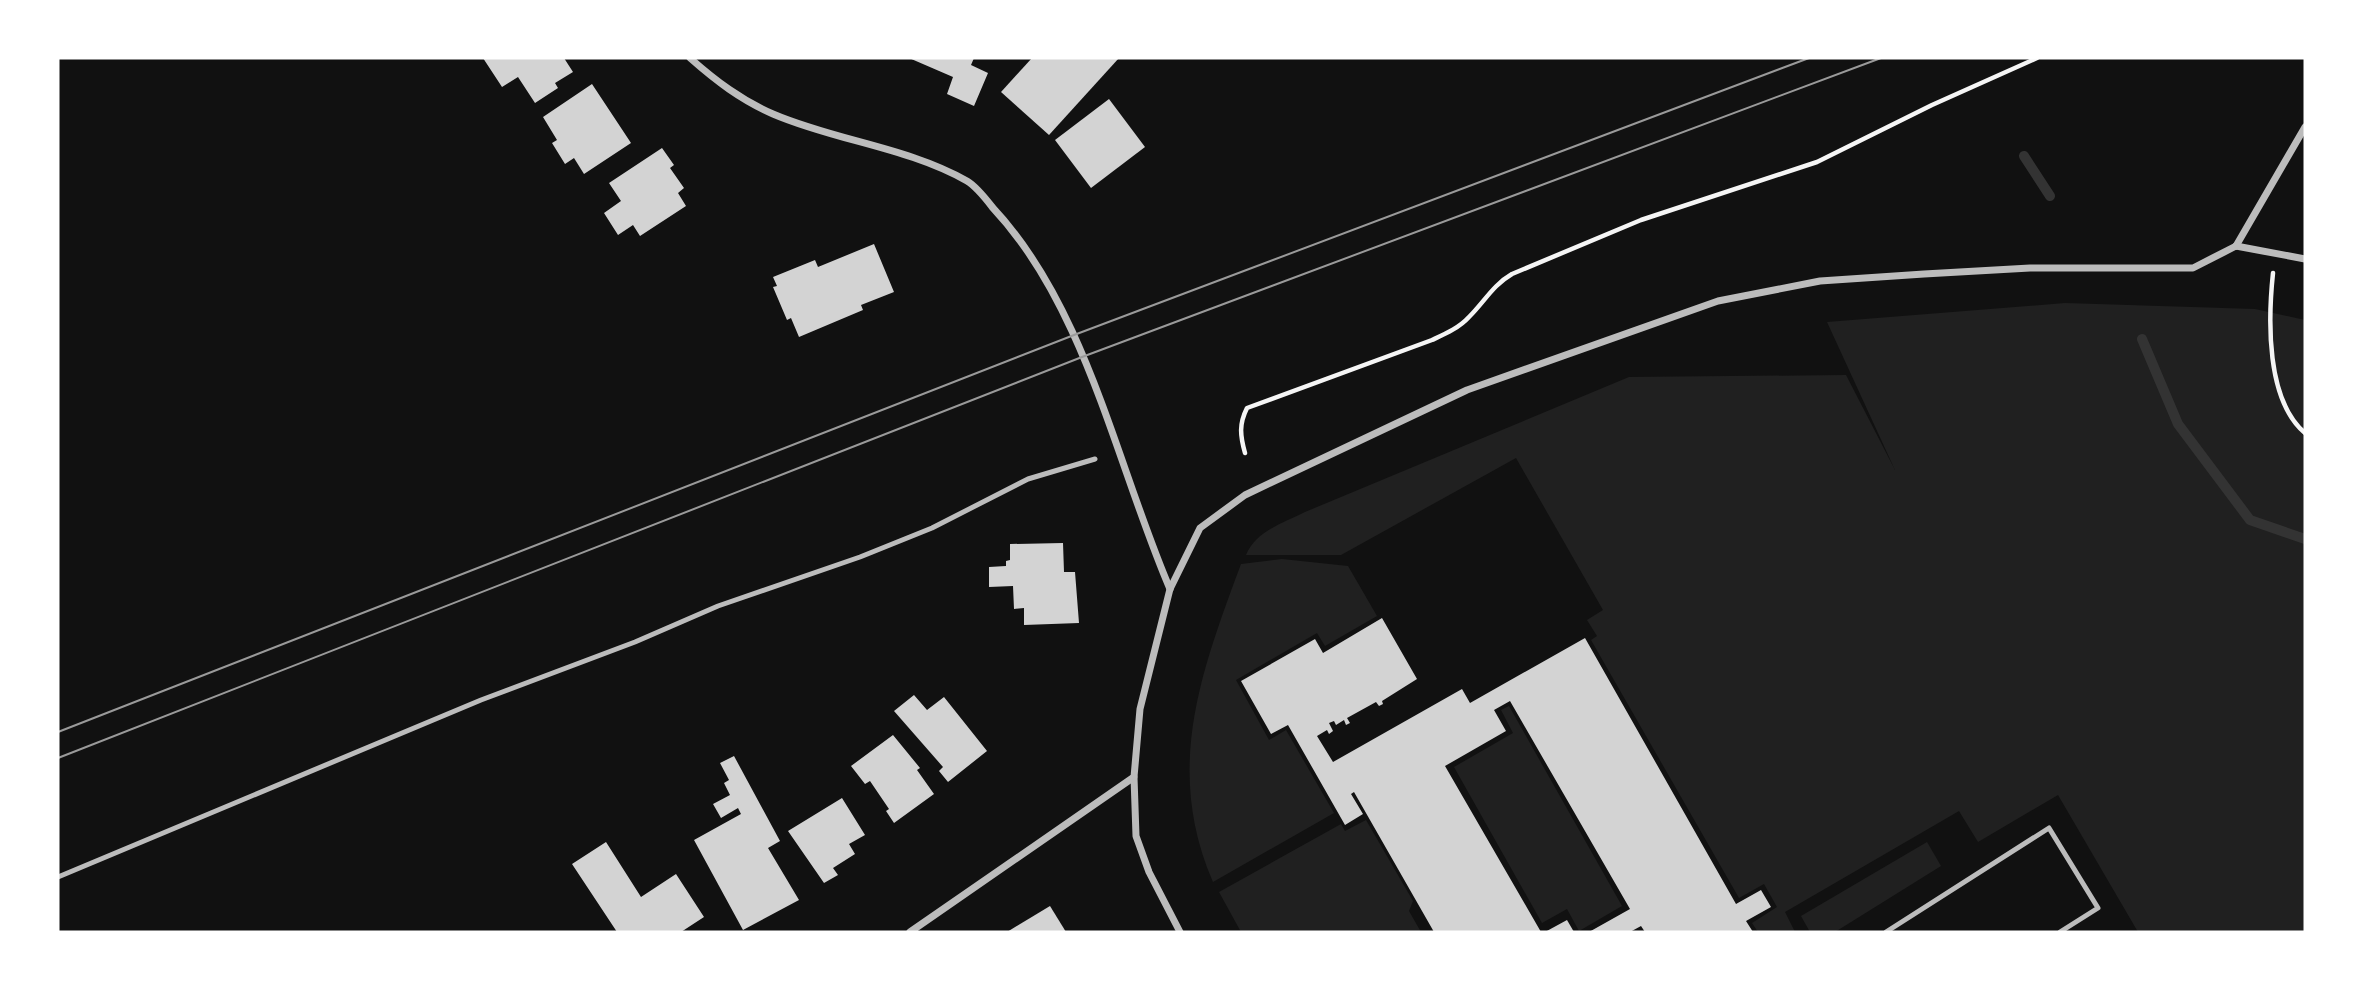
<svg xmlns="http://www.w3.org/2000/svg" width="2363" height="990" viewBox="0 0 2363 990" font-family="'DejaVu Sans',sans-serif">
  <style>
    .green { fill: #202020 }
    .lines { fill: none; stroke-linecap: round; stroke-linejoin: round }
    .stream { stroke: #333; stroke-width: 10 }
    .building { fill: #d3d3d3 }
    .path { stroke: #f5f5f5; stroke-width: 4.5 }
    .service { stroke: #bcbcbc; stroke-width: 5 }
    .minor { stroke: #bcbcbc; stroke-width: 7 }
    .tram { stroke: #9a9a9a; stroke-width: 2 }
  </style>
  <rect width="100%" height="100%" fill="#111"/>
  <g class="green">
    <path d="M2065 303 2255 309 2305 320V932H2138L2058 795 1978 842 1959 811 1785 912 1795 932H1758L1752 923 1777 907 1764 884 1739 898 1591 640 1597 636 1587 620 1603 610 1516 458 1341 555H1246C1256 531 1283 523 1305 512L1629 377 1846 375 1895 470 1827 322Z"/>
    <path d="M1282 559 1348 566 1377 616 1325 646 1317 633 1236 680 1269 740 1286 730 1334 813 1213 882C1164 769 1201 672 1241 564Z"/>
    <polygon points="1509,706 1622,906 1579,931 1567,909 1542,923 1454,767 1513,733 1501,710"/>
    <polygon points="1366,820 1413,901 1409,911 1421,932 1241,932 1219,892 1341,824 1345,831"/>
    <polygon points="1927,842 1941,866 1835,932 1810,932 1801,916"/>
  </g>
  <g class="lines">
    <g class="stream">
      <polyline points="2024,156 2050,196"/>
      <polyline points="2142,339 2178,424 2250,520 2305,539"/>
    </g>
  </g>
  <g class="building">
    <polygon points="483,58 564,58 573,72 555,83 558,88 535,103 518,77 502,87"/>
    <polygon points="909,58 974,58 971,65 988,73 974,106 947,94 953,77"/>
    <polygon points="1032,58 1119,58 1049,135 1001,92"/>
    <polygon points="592,84 631,143 584,174 574,158 565,164 552,143 557,140 543,117"/>
    <polygon points="1109,99 1145,147 1091,188 1055,140"/>
    <polygon points="662,148 674,165 670,168 684,188 678,193 686,206 640,236 633,225 618,235 604,213 621,201 609,183"/>
    <polygon points="874,244 894,292 861,305 863,310 799,337 791,318 787,320 773,287 777,286 773,277 815,260 818,267"/>
    <polygon points="1063,543 1064,572 1075,572 1079,623 1024,625 1024,608 1014,609 1013,586 989,587 989,567 1006,566 1006,561 1010,560 1010,544"/>
    <polygon points="1382,618 1417,679 1382,701 1383,704 1379,706 1376,702 1347,718 1350,723 1346,725 1344,720 1336,725 1334,721 1329,723 1333,731 1329,734 1327,730 1317,736 1333,762 1462,689 1470,703 1585,638 1736,904 1761,890 1771,907 1746,921 1753,932 1645,932 1641,926 1630,932 1589,932 1630,909 1510,701 1494,710 1506,731 1445,766 1541,932 1434,932 1354,792 1351,794 1363,814 1345,825 1288,725 1271,734 1241,681 1315,639 1323,653"/>
    <polygon points="914,695 927,710 944,697 987,751 948,782 939,771 943,767 894,711"/>
    <polygon points="893,735 920,768 917,770 934,794 894,823 886,811 889,809 870,781 865,784 851,766"/>
    <polygon points="734,756 780,841 768,848 799,900 743,930 694,840 741,814 738,808 721,818 713,804 730,795 724,783 729,780 720,763"/>
    <polygon points="842,798 865,835 849,844 855,854 833,868 838,875 824,883 788,831"/>
    <polygon points="606,842 641,897 676,874 704,917 681,932 617,932 572,864"/>
    <polygon points="1050,906 1066,932 1007,932"/>
    <polygon points="1567,920 1574,932 1545,932"/>
  </g>
  <g class="lines">
    <g class="path">
      <path d="M2273 273C2268 320 2266 400 2305 433"/>
      <path d="M1245 453C1240 435 1239 424 1247 408L1432 340C1445 334 1459 328 1469 317 1485 301 1493 285 1512 274L1641 220 1817 162 1932 105 2037 58"/>
    </g>
    <g class="service">
      <polyline points="58,877 481,700 635,642 718,606 860,557 932,528 1028,479 1095,459"/>
      <polyline points="1886,932 2049,828 2098,908 2060,932"/>
    </g>
    <g class="minor">
      <path d="M690 58C716 81 741 100 773 114 836 141 907 147 967 181 977 187 986 199 993 208 1086 307 1117 466 1170 589"/>
      <polyline points="2236,246 2305,127"/>
      <polyline points="2236,246 2305,259"/>
      <polyline points="1134,777 1136,836 1149,872 1180,932"/>
      <polyline points="910,932 1134,777 1140,709 1170,589 1200,528 1245,495 1467,390 1718,301 1820,281 1924,274 2030,268 2193,268 2236,246"/>
    </g>
    <g class="tram">
      <polyline points="58,732 1074,335 1809,58"/>
      <polyline points="58,758 1082,357 1881,58"/>
    </g>
  </g>
  <rect width="2363" height="990" fill="none" stroke="#ffffff" stroke-width="119"/>
</svg>
